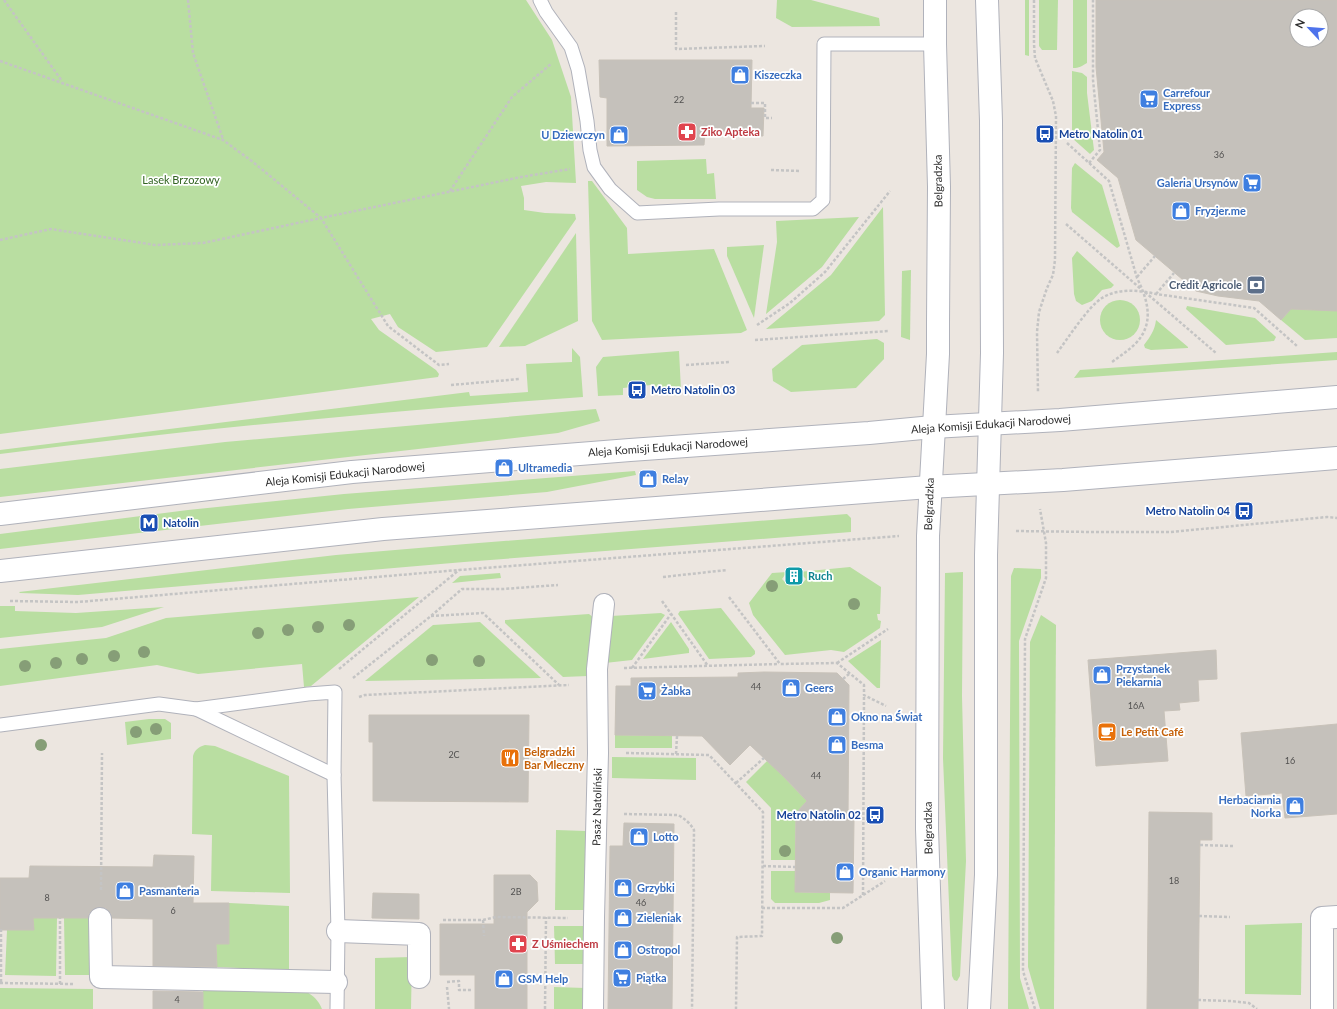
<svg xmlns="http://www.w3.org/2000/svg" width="1337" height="1009" viewBox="0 0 1337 1009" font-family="Lato,sans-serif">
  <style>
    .green { fill: #b9dea1 }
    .building { fill: #c5c1bb; stroke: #c8c2b9; fill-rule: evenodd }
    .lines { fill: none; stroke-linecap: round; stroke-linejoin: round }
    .service-casing { stroke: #b0b2bb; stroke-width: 15 }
    .pedestrian-casing { stroke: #b0b2bb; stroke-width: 22 }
    .minor-casing { stroke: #b0b2bb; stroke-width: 24 }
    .tertiary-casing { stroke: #b0b2bb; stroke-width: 24 }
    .path { stroke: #c4c4c4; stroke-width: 2.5; stroke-dasharray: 3 2; stroke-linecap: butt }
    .service { stroke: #fff; stroke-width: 13 }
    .pedestrian { stroke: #fff; stroke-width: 20 }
    .minor { stroke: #fff; stroke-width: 22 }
    .tertiary { stroke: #fff; stroke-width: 22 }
    .tree { fill: #869e77 }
    .labels { text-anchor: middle; stroke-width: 3.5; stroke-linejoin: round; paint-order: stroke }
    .number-label { font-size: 9px; fill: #525150 }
    .shop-label { font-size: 11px; font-weight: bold; fill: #366cbe; stroke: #fff; text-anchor: start }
    .health-label { font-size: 11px; font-weight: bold; fill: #be3a42; stroke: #fff; text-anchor: start }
    .transit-label { font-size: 11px; font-weight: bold; fill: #164399; stroke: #fff; text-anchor: start }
    .park-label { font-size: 11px; fill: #326421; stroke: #fff }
    .street-label { font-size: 11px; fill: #2c2c2c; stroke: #fff }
    .service-label { font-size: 11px; font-weight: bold; fill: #4e5e75; stroke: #fff; text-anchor: end }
    .culture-label { font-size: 11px; font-weight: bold; fill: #0d838f; stroke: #fff; text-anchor: start }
    .food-label { font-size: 11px; font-weight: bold; fill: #c56008; stroke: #fff; text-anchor: start }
  </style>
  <rect width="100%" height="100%" fill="#ece6e0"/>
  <g class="green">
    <polygon points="0,0 526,0 552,40 571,97 576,183 546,182 521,186 524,198 524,210 545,213 575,214 576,219 487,347 436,352 398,327 390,314 371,319 379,330 436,370 439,374 438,377 0,434"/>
    <polygon points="777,0 811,0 879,18 880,26 792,27 776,18"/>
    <polygon points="1025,0 1029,0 1029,56 1025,55"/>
    <polygon points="1039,0 1058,0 1057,50 1042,50 1039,46"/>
    <path d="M1073 0H1087V63C1082 66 1079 68 1073 68Z"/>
    <polygon points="1072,71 1082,73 1087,77 1087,93 1094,150 1090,154 1072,138"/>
    <polygon points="706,159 707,174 714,173 716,199 655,199 647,197 637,190 637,161"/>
    <polygon points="1075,163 1102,185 1120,246 1117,248 1072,212 1071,208 1072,168"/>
    <polygon points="588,181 592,181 627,228 628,254 714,249 747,330 741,333 602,340 592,321"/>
    <polygon points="883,207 885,315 879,321 766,329 831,275"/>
    <polygon points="859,217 822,267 766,314 777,242 776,221"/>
    <polygon points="576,233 578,321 525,346 499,347"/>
    <polygon points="764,245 754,318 727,256 727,247"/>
    <polygon points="1077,251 1114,285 1111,288 1102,290 1092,301 1082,305 1076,301 1074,294 1072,258"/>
    <polygon points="911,270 910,340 901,337 902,271"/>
    <circle cx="1120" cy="320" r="20"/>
    <polygon points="1187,306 1255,318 1276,337 1274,341 1226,345 1186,309"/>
    <polygon points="1291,309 1337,310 1337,338 1305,340 1281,320"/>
    <path d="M1156 320 1188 347V348L1151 350 1145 348 1144 345C1150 337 1155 330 1156 320Z"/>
    <polygon points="877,339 884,343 884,359 856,388 791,392 773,381 772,369 802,345"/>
    <path d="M572 348 580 357 583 397C388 411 194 429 0 454V450L469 392 470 396 528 392 526 364 572 362Z"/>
    <polygon points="679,351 681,390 652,392 651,385 623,388 623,395 598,396 596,367 603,357"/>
    <polygon points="1337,352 1337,360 1074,378 1080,370"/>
    <polygon points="596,409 600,421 558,433 0,497 0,469 225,442"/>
    <polygon points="635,471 636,475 547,492 348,509 0,549 0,534 188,510 344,494"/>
    <polygon points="847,514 851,518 851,532 464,562 78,595 20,593 19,592 336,555 466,544"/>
    <polygon points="850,567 881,587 880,614 877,614 878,620 881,621 880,628 844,652 831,650 785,655 753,615 749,603 772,573 787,572 782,579 788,585 802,584 806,579 799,572"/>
    <polygon points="1014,568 1041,569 1041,578 1019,641 1020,978 1029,1009 1008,1009 1011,576"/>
    <polygon points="963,572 962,696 966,861 960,976 957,981 954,980 952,976 943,758 945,573"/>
    <polygon points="500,573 501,578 452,583 460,576"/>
    <polygon points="419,597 311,686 304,687 302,664 198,674 157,665 0,686 0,649 106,638 166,618"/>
    <polygon points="0,606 15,606 15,611 76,613 164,607 102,627 0,638"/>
    <polygon points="721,608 755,651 755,654 751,657 709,659 678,614 680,611"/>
    <polygon points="661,613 665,615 632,660 605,663 611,616"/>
    <polygon points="589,614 594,618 588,676 563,677 505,623 505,620"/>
    <polygon points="1041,615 1056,625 1054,1009 1040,1009 1028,967 1030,642"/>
    <polygon points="480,622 541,678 365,681 433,625"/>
    <polygon points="671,622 689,649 689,653 643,659"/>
    <polygon points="881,640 880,688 877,688 848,661"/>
    <polygon points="149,719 165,719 171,723 171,739 127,745 125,722"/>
    <polygon points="615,735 672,736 672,748 615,748"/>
    <path d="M205 745 215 746 289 776 290 893 211 891 212 835 192 834 193 756C195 749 199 747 205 745Z"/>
    <polygon points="612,757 696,758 696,780 612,778"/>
    <polygon points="767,761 775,768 807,801 796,813 795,860 771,860 771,808 746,782"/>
    <polygon points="556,830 586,831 584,910 555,910"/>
    <polygon points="771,871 795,871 795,892 830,893 830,900 819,903 775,903 771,899"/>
    <polygon points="229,903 289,906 289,970 217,967 216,944"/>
    <polygon points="33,918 57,918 56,976 5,975 7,930"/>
    <polygon points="64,918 93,918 93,975 65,975"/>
    <polygon points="1302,923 1301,995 1245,994 1245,925"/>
    <polygon points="554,926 584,926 584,964 555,964"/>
    <polygon points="412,957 411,1009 375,1009 375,958"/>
    <polygon points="554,987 585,988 585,1009 554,1009"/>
    <polygon points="0,988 93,989 93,1009 0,1009"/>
    <path d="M203 991H305C314 996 318 1000 322 1009H203Z"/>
  </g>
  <g class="building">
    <path d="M1096 0H1337V311L1291 309 1281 320 1259 301 1218 296 1196 291 1136 240 1118 178 1097 160 1104 152 1096 67ZM1297 16H1321V40H1297Z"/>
    <polygon points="599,60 752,60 751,108 764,108 763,136 705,133 704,145 607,146 607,98 600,97"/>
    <polygon points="1216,650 1217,679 1198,680 1199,701 1179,703 1180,710 1164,711 1168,761 1096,766 1088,660"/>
    <polygon points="764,672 837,673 849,685 848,820 854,820 853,893 795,892 796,813 807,801 783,776 750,745 730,765 702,736 615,735 616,686 631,686 631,678 738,677 738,673"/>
    <polygon points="369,715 529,715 528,802 373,801 373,742 369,742"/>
    <polygon points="1337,724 1337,814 1285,818 1282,793 1246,796 1241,733"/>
    <polygon points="1149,812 1212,813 1212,840 1200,840 1198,1009 1147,1009"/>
    <polygon points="624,823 674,824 672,1009 608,1009 610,846 623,846"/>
    <polygon points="154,855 194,856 193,903 229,903 229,944 216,944 217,967 153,966 153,919 112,918 111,913 106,908 100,907 93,909 89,913 88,918 33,918 34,930 0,930 0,878 29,878 30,866 153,867"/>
    <polygon points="494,875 530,875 537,882 538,901 527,912 527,1009 475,1009 475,975 440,975 440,924 494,924"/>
    <polygon points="373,893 419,894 419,919 372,918"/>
    <polygon points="153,991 203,992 203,1009 153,1009"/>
  </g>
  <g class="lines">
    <defs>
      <g id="service">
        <polyline points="540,0 546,12 571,47 578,69 587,121 590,150 594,167 610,189 637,213 719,209 813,209 823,200 824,44 935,44"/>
        <polyline points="196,709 334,775"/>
        <polyline points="0,725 159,704 196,709 308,694 335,692 334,775 338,931 337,1009"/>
      </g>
      <polyline id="pedestrian" points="593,1009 594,918 598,753 597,669 604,604"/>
      <g id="minor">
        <polyline points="100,919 101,977 336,982"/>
        <polyline points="338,931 419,934 419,977"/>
        <polyline points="1322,1009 1322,918 1337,917"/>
      </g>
      <g id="tertiary">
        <polyline points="0,514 352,472 630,450 869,433 933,427 1060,420 1337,397"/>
        <polyline points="0,571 383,529 929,487 1063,480 1337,458"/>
        <polyline points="933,1009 927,829 928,536 938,354 938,322 939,187 935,44 935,0"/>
        <polyline points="979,1009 986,875 986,555 992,353 991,121 987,0"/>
      </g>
    </defs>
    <use href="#service" class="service-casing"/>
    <use href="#pedestrian" class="pedestrian-casing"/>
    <use href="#minor" class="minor-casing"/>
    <use href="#tertiary" class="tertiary-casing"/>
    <g class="path">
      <polyline points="4,0 62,81"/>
      <polyline points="188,0 193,53 223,139"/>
      <polyline points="1034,0 1034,44 1035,58 1053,101 1056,116 1055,260 1053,275 1047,288 1039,312 1037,332 1038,393"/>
      <polyline points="676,12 676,49 765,46"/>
      <polyline points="0,61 223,140 253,162 321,218 521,177 570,169"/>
      <polyline points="751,103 765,103 765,118 772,118"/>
      <path d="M1067 143 1109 181 1137 278C1148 300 1155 324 1135 344 1128 351 1120 356 1112 362"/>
      <polyline points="1089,163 1100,150 1093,80 1093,0"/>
      <polyline points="771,170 800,171"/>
      <polyline points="450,191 512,97 552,63"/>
      <polyline points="1066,224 1141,289"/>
      <polyline points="0,240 51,229 155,245 203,243 321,218 388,326 439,365 449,364"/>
      <polyline points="1137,277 1155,256"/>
      <polyline points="1145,292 1216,353"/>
      <polyline points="1156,294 1174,273"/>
      <polyline points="757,325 790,303 825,272 890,191"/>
      <polyline points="755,340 889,331"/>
      <path d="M1057 353C1068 338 1088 307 1102 298 1118 288 1139 290 1156 294L1254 308 1297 346"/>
      <polyline points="686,365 730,362"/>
      <polyline points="451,385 520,379"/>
      <polyline points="1016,531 1093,532 1171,532 1327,517 1337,518"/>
      <polyline points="663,577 727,570"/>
      <polyline points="729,597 780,664 837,663 864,685 864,695 886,706"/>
      <polyline points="10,601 78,602 459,570 899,536"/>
      <polyline points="662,601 708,666"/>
      <polyline points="431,616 483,613 559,685"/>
      <polyline points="837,663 888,629"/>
      <polyline points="624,668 779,664"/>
      <polyline points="632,668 671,614"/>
      <polyline points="339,669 459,570"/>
      <polyline points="353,678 431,616 462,589 503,589 558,585"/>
      <polyline points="843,679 849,674"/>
      <polyline points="359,697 365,695 569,685"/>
      <polyline points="626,753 709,755 763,812 762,936 737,937 736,1009"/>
      <polyline points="676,754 677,736"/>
      <polyline points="736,783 764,758"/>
      <path d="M624 814 678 815C685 819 690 823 694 830L692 1009"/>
      <polyline points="1200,845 1234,846"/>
      <polyline points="763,866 795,867"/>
      <polyline points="101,890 102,753"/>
      <polyline points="863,895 864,695"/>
      <polyline points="762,908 843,908 885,881"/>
      <polyline points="1199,916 1230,917"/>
      <polyline points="443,920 483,920 496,917 568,918"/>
      <polyline points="483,920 484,936"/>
      <polyline points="1,929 1,983"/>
      <polyline points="447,982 459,981 459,990 471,990"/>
      <polyline points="0,983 74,984"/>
      <polyline points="60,984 60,918"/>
      <polyline points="447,987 449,1009"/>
      <polyline points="1198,1000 1230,1001 1249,1003 1257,1009"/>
      <polyline points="545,1009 546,917"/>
      <polyline points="1035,1009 1023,971 1025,639 1046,578 1046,543 1040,509"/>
    </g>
    <use href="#service" class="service"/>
    <use href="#pedestrian" class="pedestrian"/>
    <use href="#minor" class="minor"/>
    <use href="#tertiary" class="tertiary"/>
  </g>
  <g class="tree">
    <circle cx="772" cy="586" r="6"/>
    <circle cx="854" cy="604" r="6"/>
    <circle cx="349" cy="625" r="6"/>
    <circle cx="318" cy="627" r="6"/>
    <circle cx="288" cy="630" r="6"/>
    <circle cx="258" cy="633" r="6"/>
    <circle cx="144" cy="652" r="6"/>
    <circle cx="114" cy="656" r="6"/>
    <circle cx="82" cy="659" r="6"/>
    <circle cx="432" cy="660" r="6"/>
    <circle cx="479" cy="661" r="6"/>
    <circle cx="56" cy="663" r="6"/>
    <circle cx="25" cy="666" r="6"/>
    <circle cx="156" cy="729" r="6"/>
    <circle cx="136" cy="732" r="6"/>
    <circle cx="41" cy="745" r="6"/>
    <circle cx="785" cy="851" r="6"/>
    <circle cx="837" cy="938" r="6"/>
  </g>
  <defs>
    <symbol id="shop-square" viewBox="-11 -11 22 22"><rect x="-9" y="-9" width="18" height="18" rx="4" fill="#3f7fe0" stroke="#fff"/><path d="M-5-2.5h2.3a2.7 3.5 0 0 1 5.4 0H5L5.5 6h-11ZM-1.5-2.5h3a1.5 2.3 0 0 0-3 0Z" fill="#fff"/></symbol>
    <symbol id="supermarket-square" viewBox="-11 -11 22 22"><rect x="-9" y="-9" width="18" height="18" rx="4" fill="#3f7fe0" stroke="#fff"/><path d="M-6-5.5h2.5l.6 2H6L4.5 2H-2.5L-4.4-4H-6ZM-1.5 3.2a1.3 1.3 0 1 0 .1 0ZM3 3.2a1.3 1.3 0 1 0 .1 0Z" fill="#fff"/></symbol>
    <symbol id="pharmacy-square" viewBox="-11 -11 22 22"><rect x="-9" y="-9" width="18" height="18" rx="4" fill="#e0444e" stroke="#fff"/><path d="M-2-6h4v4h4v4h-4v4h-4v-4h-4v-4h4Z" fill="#fff"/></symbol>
    <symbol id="bus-square" viewBox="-11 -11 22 22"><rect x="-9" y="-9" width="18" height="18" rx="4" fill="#1a4fb4" stroke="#fff"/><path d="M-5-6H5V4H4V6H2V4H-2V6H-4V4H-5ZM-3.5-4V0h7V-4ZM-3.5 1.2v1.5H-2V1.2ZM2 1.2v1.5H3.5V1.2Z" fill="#fff"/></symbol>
    <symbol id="bank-square" viewBox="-11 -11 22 22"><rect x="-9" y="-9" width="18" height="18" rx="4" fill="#5c6f8a" stroke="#fff"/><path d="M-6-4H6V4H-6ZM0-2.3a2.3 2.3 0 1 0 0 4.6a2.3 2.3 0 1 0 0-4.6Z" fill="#fff"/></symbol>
    <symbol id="metro-square" viewBox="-11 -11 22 22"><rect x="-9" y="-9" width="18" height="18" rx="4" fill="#1a4fb4" stroke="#fff"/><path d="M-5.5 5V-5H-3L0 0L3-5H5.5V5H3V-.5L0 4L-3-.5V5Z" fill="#fff"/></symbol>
    <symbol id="building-square" viewBox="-11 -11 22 22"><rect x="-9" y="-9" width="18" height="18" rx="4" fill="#0f9aa8" stroke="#fff"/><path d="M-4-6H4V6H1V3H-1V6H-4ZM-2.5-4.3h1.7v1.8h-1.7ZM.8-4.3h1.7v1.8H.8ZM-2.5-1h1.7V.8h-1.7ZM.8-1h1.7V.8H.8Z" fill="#fff"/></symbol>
    <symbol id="cafe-square" viewBox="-11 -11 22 22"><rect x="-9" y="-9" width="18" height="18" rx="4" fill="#e8710a" stroke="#fff"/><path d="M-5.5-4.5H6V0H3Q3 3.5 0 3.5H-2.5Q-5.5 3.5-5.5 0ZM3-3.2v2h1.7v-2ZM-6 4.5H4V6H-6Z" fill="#fff"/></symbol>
    <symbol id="restaurant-square" viewBox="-11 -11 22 22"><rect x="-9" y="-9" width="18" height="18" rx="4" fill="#e8710a" stroke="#fff"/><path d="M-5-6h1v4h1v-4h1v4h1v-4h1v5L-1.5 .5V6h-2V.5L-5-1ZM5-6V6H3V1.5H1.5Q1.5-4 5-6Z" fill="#fff"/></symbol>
  </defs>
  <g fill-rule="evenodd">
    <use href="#shop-square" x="729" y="64" width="22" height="22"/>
    <use href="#supermarket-square" x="1138" y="88" width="22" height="22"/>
    <use href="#pharmacy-square" x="676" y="121" width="22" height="22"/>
    <use href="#bus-square" x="1034" y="123" width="22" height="22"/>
    <use href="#shop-square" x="608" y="124" width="22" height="22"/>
    <use href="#supermarket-square" x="1241" y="172" width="22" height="22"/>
    <use href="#shop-square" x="1170" y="200" width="22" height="22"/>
    <use href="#bank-square" x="1245" y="274" width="22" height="22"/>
    <use href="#bus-square" x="626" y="379" width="22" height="22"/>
    <use href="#shop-square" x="493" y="457" width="22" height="22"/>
    <use href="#shop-square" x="637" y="468" width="22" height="22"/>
    <use href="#bus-square" x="1233" y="500" width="22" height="22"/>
    <use href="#metro-square" x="138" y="512" width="22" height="22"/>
    <use href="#building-square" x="783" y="565" width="22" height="22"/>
    <use href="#shop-square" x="1091" y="664" width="22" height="22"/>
    <use href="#shop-square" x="780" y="677" width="22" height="22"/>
    <use href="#supermarket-square" x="636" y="680" width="22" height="22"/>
    <use href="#shop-square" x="826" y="706" width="22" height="22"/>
    <use href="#cafe-square" x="1096" y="721" width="22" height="22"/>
    <use href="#shop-square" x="826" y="734" width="22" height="22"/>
    <use href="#restaurant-square" x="499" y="747" width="22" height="22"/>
    <use href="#shop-square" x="1284" y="795" width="22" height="22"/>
    <use href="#bus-square" x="864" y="804" width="22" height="22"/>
    <use href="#shop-square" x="628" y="826" width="22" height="22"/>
    <use href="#shop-square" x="834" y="861" width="22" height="22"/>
    <use href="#shop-square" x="612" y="877" width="22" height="22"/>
    <use href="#shop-square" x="114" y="880" width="22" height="22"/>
    <use href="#shop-square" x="612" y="907" width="22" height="22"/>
    <use href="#pharmacy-square" x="507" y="933" width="22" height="22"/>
    <use href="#shop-square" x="612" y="939" width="22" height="22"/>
    <use href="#supermarket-square" x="611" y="967" width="22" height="22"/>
    <use href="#shop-square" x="493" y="968" width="22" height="22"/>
  </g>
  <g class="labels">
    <g class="number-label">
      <text x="679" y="103">22</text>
      <text x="1219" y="158">36</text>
      <text x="756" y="690">44</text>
      <text x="1136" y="709">16A</text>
      <text x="454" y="758">2C</text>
      <text x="1290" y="764">16</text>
      <text x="816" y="779">44</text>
      <text x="1174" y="884">18</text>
      <text x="516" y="895">2B</text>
      <text x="47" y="901">8</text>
      <text x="641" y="906">46</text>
      <text x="173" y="914">6</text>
      <text x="177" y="1003">4</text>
    </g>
    <g class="shop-label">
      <text x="754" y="79">Kiszeczka</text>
      <text x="1163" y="97">Carrefour<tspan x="1163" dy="13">Express</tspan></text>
      <text x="605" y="139" text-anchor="end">U Dziewczyn</text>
      <text x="1238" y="187" text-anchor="end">Galeria Ursynów</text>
      <text x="1195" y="215">Fryzjer.me</text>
      <text x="518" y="472">Ultramedia</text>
      <text x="662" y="483">Relay</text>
      <text x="1116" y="673">Przystanek<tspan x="1116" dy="13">Piekarnia</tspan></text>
      <text x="805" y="692">Geers</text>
      <text x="661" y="695">Żabka</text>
      <text x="851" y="721">Okno na Świat</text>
      <text x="851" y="749">Besma</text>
      <text x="1281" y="804" text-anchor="end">Herbaciarnia<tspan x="1281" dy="13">Norka</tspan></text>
      <text x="653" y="841">Lotto</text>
      <text x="859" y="876">Organic Harmony</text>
      <text x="637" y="892">Grzybki</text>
      <text x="139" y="895">Pasmanteria</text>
      <text x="637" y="922">Zieleniak</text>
      <text x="637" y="954">Ostropol</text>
      <text x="636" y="982">Piątka</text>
      <text x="518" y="983">GSM Help</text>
    </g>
    <g class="health-label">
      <text x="701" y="136">Ziko Apteka</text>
      <text x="532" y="948">Z Uśmiechem</text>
    </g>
    <g class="transit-label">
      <text x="1059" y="138">Metro Natolin 01</text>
      <text x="651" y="394">Metro Natolin 03</text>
      <text x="1230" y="515" text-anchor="end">Metro Natolin 04</text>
      <text x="163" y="527">Natolin</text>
      <text x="861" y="819" text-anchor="end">Metro Natolin 02</text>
    </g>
    <g class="park-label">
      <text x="181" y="184">Lasek Brzozowy</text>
    </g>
    <g class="street-label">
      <text transform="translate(938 181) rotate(-91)" y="4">Belgradzka</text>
      <text transform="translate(991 424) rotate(-4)" y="4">Aleja Komisji Edukacji Narodowej</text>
      <text transform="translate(668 447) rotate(-4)" y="4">Aleja Komisji Edukacji Narodowej</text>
      <text transform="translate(345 474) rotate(-6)" y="4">Aleja Komisji Edukacji Narodowej</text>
      <text transform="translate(929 504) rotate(-88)" y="4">Belgradzka</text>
      <text transform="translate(597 807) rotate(-89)" y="4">Pasaż Natoliński</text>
      <text transform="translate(928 828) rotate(-91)" y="4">Belgradzka</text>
    </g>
    <g class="service-label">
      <text x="1242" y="289">Crédit Agricole</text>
    </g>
    <g class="culture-label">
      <text x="808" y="580">Ruch</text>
    </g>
    <g class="food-label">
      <text x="1121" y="736">Le Petit Café</text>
      <text x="524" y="756">Belgradzki<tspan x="524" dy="13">Bar Mleczny</tspan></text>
    </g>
  </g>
  <g transform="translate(1309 28) rotate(296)"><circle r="19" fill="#ffffff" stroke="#ababab"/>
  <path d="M0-3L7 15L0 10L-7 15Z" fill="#4e73ec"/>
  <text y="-6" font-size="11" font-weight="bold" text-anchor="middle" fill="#2c2c2c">N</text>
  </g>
</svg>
